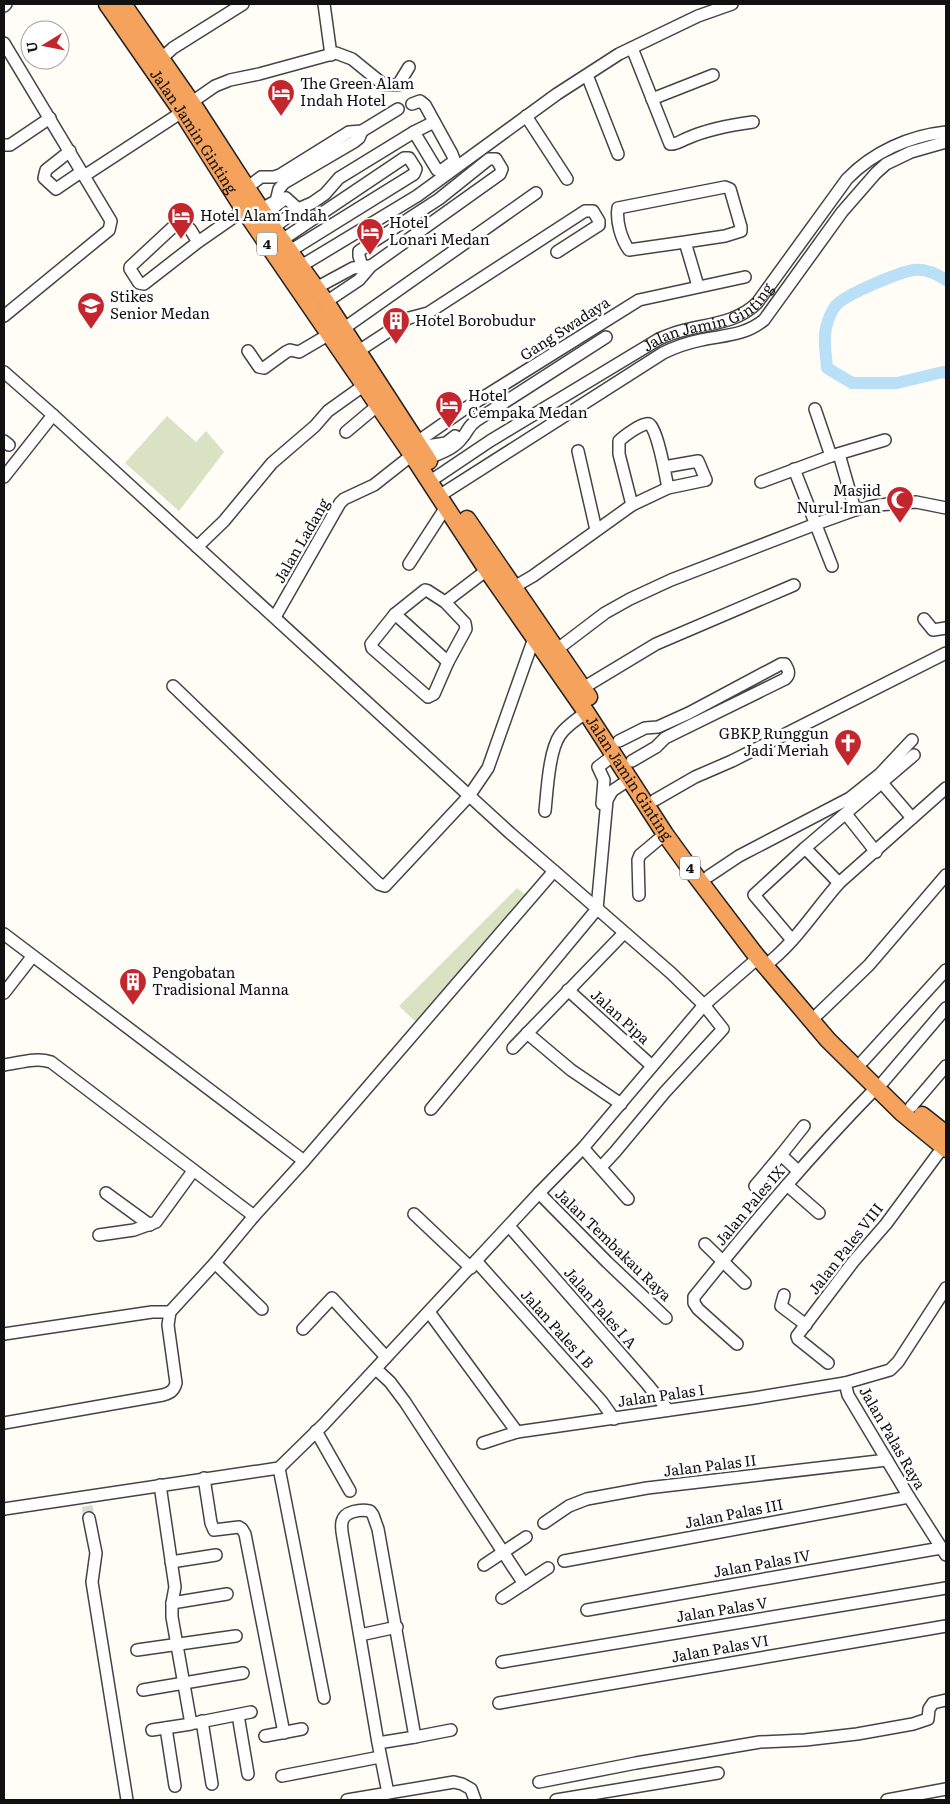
<svg xmlns="http://www.w3.org/2000/svg" width="950" height="1804" viewBox="0 0 950 1804" font-family="Literata,serif">
  <style>
    .cemetery { fill: #d9e3c4 }
    .lines { fill: none; stroke-linecap: round; stroke-linejoin: round }
    .river { stroke: #b9e0f7; stroke-width: 12 }
    .minor-tunnel { stroke: #dbdad3; stroke-width: 11; stroke-dasharray: 11 5.5; stroke-linecap: butt }
    .minor-casing { stroke: #444; stroke-width: 14 }
    .highway-casing { stroke: #222; stroke-width: 19 }
    .minor { stroke: #fff; stroke-width: 11 }
    .highway { stroke: #f5a25d; stroke-width: 16 }
    .labels { text-anchor: middle; stroke-width: 5; stroke-linejoin: round; paint-order: stroke }
    .shield { fill: #fff; stroke: #585858; stroke-width: 1 }
    .shield-label { font-size: 14px; font-weight: bold; fill: #111 }
    .poi-label { font-size: 15px; fill: #111; stroke: #fff; text-anchor: start }
    .street-label { font-size: 15px; fill: #111; stroke: #fff }
  </style>
  <rect width="100%" height="100%" fill="#fffdf5"/>
  <g class="cemetery">
    <polygon points="167,416 196,442 206,431 224,452 179,511 125,463"/>
    <polygon points="517,888 529,897 419,1025 399,1006"/>
  </g>
  <g class="lines">
    <path class="river" d="M946 280C937 274 926 268 914 270 900 272 840 296 834 308 821 330 825 343 827 368L852 383H897L943 372 946 373"/>
    <polyline class="minor-tunnel" points="87,1506 89,1518"/>
    <defs>
      <g id="minor">
        <polyline points="324,4 331,55"/>
        <polyline points="4,6 6,4"/>
        <polyline points="4,43 84,176"/>
        <path d="M632 48 670 144C676 145 682 140 688 138 708 129 731 125 753 122"/>
        <polyline points="162,58 173,48 243,4"/>
        <polyline points="587,75 618,154"/>
        <polyline points="652,99 713,75"/>
        <polyline points="412,104 420,101 425,105 452,154 454,159 453,162 442,170 437,170 414,132"/>
        <polyline points="526,116 567,179"/>
        <polyline points="4,145 10,145 50,118"/>
        <polyline points="70,151 46,170 44,178 56,189 81,172"/>
        <polyline points="248,187 261,177 274,177 280,175 349,132 362,131 398,109"/>
        <polyline points="274,207 286,198 298,209"/>
        <polyline points="261,209 276,201 279,189 284,183 354,142 359,138 362,131"/>
        <polyline points="273,228 298,209 312,203 325,194 339,178 414,132 434,122"/>
        <polyline points="282,240 404,158 409,158 416,169 414,174 290,251"/>
        <polyline points="198,242 190,229 180,222 174,226 130,267 130,269 139,283 144,284 198,242 244,210"/>
        <path d="M685 242 725 236 741 231V227L730 189 725 187 618 208C616 221 621 239 629 250L685 242 698 286"/>
        <polyline points="301,266 417,196 557,94 619,54 698,16 732,4"/>
        <polyline points="316,288 353,268 369,266"/>
        <polyline points="326,302 359,280 371,266 500,174 502,169 496,159 489,159 439,199 359,251 359,256 362,266"/>
        <polyline points="4,316 109,230 111,221 84,176 182,112 192,102 215,86 230,80 259,74 336,53 352,59 384,85 398,85 409,67"/>
        <polyline points="343,329 536,193"/>
        <polyline points="248,351 259,367 264,368 286,352 290,350 299,352 328,335"/>
        <polyline points="357,352 409,318 428,313 585,211 593,211 599,221 599,225 557,252"/>
        <path d="M4 372 53 415 510 833 554 871 304 1161 254 1216 215 1263 170 1312 168 1325 176 1383C174 1391 170 1393 163 1395L4 1423"/>
        <polyline points="815,409 831,456"/>
        <polyline points="346,432 377,406"/>
        <polyline points="4,441 9,445"/>
        <polyline points="417,442 463,410 639,300 745,277"/>
        <polyline points="420,447 446,443 455,436"/>
        <polyline points="578,451 596,530"/>
        <polyline points="839,454 855,510"/>
        <path d="M427 459C440 453 454 449 462 438 469 430 467 427 477 420L606 337"/>
        <path d="M664 467 698 461 706 480 668 488 632 505 619 454V441C624 436 643 422 649 424 657 427 666 478 668 488"/>
        <polyline points="794,469 832,566"/>
        <polyline points="4,477 53,415"/>
        <path id="s1" d="M429 482 490 441 659 339C666 336 673 333 681 331 708 324 737 323 757 303L847 179C873 152 909 136 946 132"/>
        <polyline points="761,482 831,456 885,440"/>
        <path d="M439 496 663 353C675 347 687 343 701 340 724 335 744 336 764 320L842 212 876 173 886 164 911 152 946 142"/>
        <polyline points="197,547 224,521 272,463 315,426 328,411 363,386"/>
        <polyline points="409,564 446,507"/>
        <polyline points="514,587 533,576 632,505"/>
        <polyline points="445,602 428,591 425,590 395,614 371,644 372,648 428,697 434,694 448,662 466,629 465,623 445,602 487,570"/>
        <polyline points="395,614 448,662"/>
        <polyline points="275,617 340,503 344,499 374,485 412,455"/>
        <polyline points="924,619 933,630 946,628"/>
        <polyline points="551,654 605,613 630,599 671,580 816,524 855,510 878,505 916,502 946,508"/>
        <polyline points="173,686 379,884 385,886 469,796 488,768 534,638"/>
        <polyline points="583,688 656,644 794,585"/>
        <path d="M619 741 645 728 658 727 689 713 781 664H785C788 669 791 674 785 679L665 738 656 747 632 761"/>
        <polyline points="882,783 912,818"/>
        <polyline points="655,800 695,777 732,761 946,653"/>
        <polyline points="602,804 604,780 598,767 614,755"/>
        <path d="M545 811C547 792 549 750 560 735 566 726 578 719 586 712"/>
        <polyline points="846,814 876,852"/>
        <polyline points="805,848 839,883"/>
        <polyline points="554,871 671,973 704,1005 723,1029 665,1092 615,1152 601,1167"/>
        <polyline points="709,876 739,856 850,798 880,774 912,740"/>
        <polyline points="639,895 638,860 640,855 665,834"/>
        <polyline points="4,934 304,1161"/>
        <polyline points="792,940 754,895 805,848 914,755"/>
        <path d="M772 960C799 937 816 909 839 883L946 788"/>
        <polyline points="568,990 652,1066"/>
        <polyline points="4,993 32,957"/>
        <polyline points="818,1014 869,965 946,875"/>
        <polyline points="527,1033 571,1070 621,1104"/>
        <polyline points="513,1048 624,933"/>
        <polyline points="863,1061 946,970"/>
        <path d="M4 1065C19 1063 36 1057 51 1062L254 1216"/>
        <polyline points="883,1082 946,1008"/>
        <polyline points="911,1107 946,1066"/>
        <polyline points="431,1109 597,909 607,800 612,791 630,779"/>
        <polyline points="583,1148 628,1199"/>
        <polyline points="798,1171 781,1155 804,1126"/>
        <polyline points="787,1185 819,1213"/>
        <polyline points="755,1186 781,1155"/>
        <polyline points="106,1193 150,1225"/>
        <polyline points="539,1193 607,1262 666,1318"/>
        <polyline points="414,1214 471,1268"/>
        <polyline points="509,1226 647,1384 668,1410"/>
        <polyline points="99,1235 134,1230 156,1222 193,1171"/>
        <polyline points="705,1244 745,1283"/>
        <polyline points="476,1261 602,1402 614,1419"/>
        <polyline points="215,1263 262,1309"/>
        <polyline points="946,1288 898,1362 890,1370 845,1383 848,1395 909,1497 946,1555"/>
        <polyline points="784,1295 781,1306 806,1325"/>
        <polyline points="429,1312 517,1432"/>
        <polyline points="303,1329 332,1298 386,1357"/>
        <polyline points="4,1334 152,1312 170,1312"/>
        <path d="M737 1344 698 1309 694 1303V1297C752 1225 811 1154 876 1088"/>
        <polyline points="828,1363 798,1339 797,1336 853,1262 886,1224 943,1147"/>
        <polyline points="376,1369 390,1382 405,1402 524,1584"/>
        <polyline points="316,1431 350,1491"/>
        <polyline points="483,1443 517,1432 754,1398 845,1383"/>
        <polyline points="279,1468 324,1698"/>
        <polyline points="204,1478 211,1523 214,1530 239,1527 242,1529 245,1534 284,1733"/>
        <polyline points="4,1509 279,1468 324,1424 539,1193 583,1148 704,1005 758,958"/>
        <polyline points="89,1518 96,1553 92,1582 127,1800"/>
        <polyline points="544,1523 569,1506 587,1499 647,1488 887,1460"/>
        <polyline points="564,1561 909,1497"/>
        <polyline points="171,1562 216,1555"/>
        <polyline points="484,1565 526,1537"/>
        <polyline points="502,1598 548,1568"/>
        <polyline points="172,1603 227,1594"/>
        <polyline points="587,1610 941,1548"/>
        <polyline points="360,1635 397,1627"/>
        <polyline points="137,1650 236,1636"/>
        <polyline points="502,1662 946,1588"/>
        <polyline points="143,1690 243,1673"/>
        <polyline points="499,1703 946,1626"/>
        <polyline points="238,1715 248,1774"/>
        <polyline points="202,1721 212,1784"/>
        <polyline points="195,1723 251,1712"/>
        <polyline points="166,1728 175,1786"/>
        <polyline points="152,1730 191,1724 172,1617 172,1603 175,1587 160,1485"/>
        <polyline points="265,1736 302,1729"/>
        <polyline points="415,1737 451,1730"/>
        <path d="M378 1743 415 1737 378 1529 373 1515 370 1511C361 1509 344 1511 342 1522 341 1527 342 1533 343 1538L378 1743 388 1793"/>
        <polyline points="282,1776 380,1757"/>
        <polyline points="539,1782 636,1763 760,1742 805,1740 857,1734 913,1724 928,1719 929,1709 933,1703 946,1700"/>
        <polyline points="347,1800 454,1782 462,1784 471,1789 475,1800"/>
        <polyline points="556,1800 718,1773"/>
        <polyline points="887,1800 946,1789"/>
      </g>
      <g id="highway">
        <path id="s2" d="M107 4 182 112 244 210 412 455 487 570 586 712 665 834 686 863 755 954 828 1040 902 1113 946 1149"/>
        <polyline points="123,4 196,109 273,228 326,302 429,461"/>
        <polyline points="467,519 589,697"/>
        <polyline points="922,1115 946,1134"/>
      </g>
    </defs>
    <use href="#minor" class="minor-casing"/>
    <use href="#highway" class="highway-casing"/>
    <use href="#minor" class="minor"/>
    <use href="#highway" class="highway"/>
  </g>
  <defs>
    <symbol id="hotel-pin" viewBox="-11 -11 22 30"><path d="M0 17L-7.5 6A9.5 9.5 0 1 1 7.5 6Z" fill="#c4262e" stroke="#fff"/><path d="M-6-4.5h1.5V1H6V5H4.5V3h-9V5H-6ZM-4 0a1.8 1.8 0 1 1 3.6 0ZM.5 0V-2.5h3Q6-2.5 6 0Z" fill="#fff"/></symbol>
    <symbol id="university-pin" viewBox="-11 -11 22 30"><path d="M0 17L-7.5 6A9.5 9.5 0 1 1 7.5 6Z" fill="#c4262e" stroke="#fff"/><path d="M0-5L7-2L0 1L-7-2ZM-4 1L0 2.5L4 1V4Q0 6-4 4Z" fill="#fff"/></symbol>
    <symbol id="building-pin" viewBox="-11 -11 22 30"><path d="M0 17L-7.5 6A9.5 9.5 0 1 1 7.5 6Z" fill="#c4262e" stroke="#fff"/><path d="M-4-6H4V6H1V3H-1V6H-4ZM-2.5-4.3h1.7v1.8h-1.7ZM.8-4.3h1.7v1.8H.8ZM-2.5-1h1.7V.8h-1.7ZM.8-1h1.7V.8H.8Z" fill="#fff"/></symbol>
    <symbol id="mosque-pin" viewBox="-11 -11 22 30"><path d="M0 17L-7.5 6A9.5 9.5 0 1 1 7.5 6Z" fill="#c4262e" stroke="#fff"/><path d="M3.5-4.9A6 6 0 1 0 3.5 4.9A5 5 0 1 1 3.5-4.9Z" fill="#fff"/></symbol>
    <symbol id="church-pin" viewBox="-11 -11 22 30"><path d="M0 17L-7.5 6A9.5 9.5 0 1 1 7.5 6Z" fill="#c4262e" stroke="#fff"/><path d="M-1.2-6h2.4v3.5h3.3v2.4h-3.3V6h-2.4V-.1h-3.3v-2.4h3.3Z" fill="#fff"/></symbol>
  </defs>
  <g fill-rule="evenodd">
    <use href="#hotel-pin" x="265" y="77" width="32" height="43"/>
    <use href="#hotel-pin" x="165" y="200" width="32" height="43"/>
    <use href="#hotel-pin" x="354" y="216" width="32" height="43"/>
    <use href="#university-pin" x="75" y="290" width="32" height="43"/>
    <use href="#building-pin" x="380" y="305" width="32" height="43"/>
    <use href="#hotel-pin" x="433" y="389" width="32" height="43"/>
    <use href="#mosque-pin" x="884" y="484" width="32" height="43"/>
    <use href="#church-pin" x="832" y="727" width="32" height="43"/>
    <use href="#building-pin" x="117" y="966" width="32" height="43"/>
  </g>
  <g class="labels">
    <g class="shield">
      <rect x="257" y="232.5" width="20" height="23" rx="4"/>
      <rect x="680" y="856.5" width="20" height="23" rx="4"/>
    </g>
    <g class="shield-label">
      <text x="267" y="249">4</text>
      <text x="690" y="873">4</text>
    </g>
    <g class="poi-label">
      <text x="300" y="89">The Green Alam<tspan x="300" dy="17">Indah Hotel</tspan></text>
      <text x="200" y="221">Hotel Alam Indah</text>
      <text x="389" y="228">Hotel<tspan x="389" dy="17">Lonari Medan</tspan></text>
      <text x="110" y="302">Stikes<tspan x="110" dy="17">Senior Medan</tspan></text>
      <text x="415" y="326">Hotel Borobudur</text>
      <text x="468" y="401">Hotel<tspan x="468" dy="17">Cempaka Medan</tspan></text>
      <text x="881" y="496" text-anchor="end">Masjid<tspan x="881" dy="17">Nurul Iman</tspan></text>
      <text x="829" y="739" text-anchor="end">GBKP Runggun<tspan x="829" dy="17">Jadi Meriah</tspan></text>
      <text x="152" y="978">Pengobatan<tspan x="152" dy="17">Tradisional Manna</tspan></text>
    </g>
    <g class="street-label">
      <text dy="5" stroke="none"><textPath href="#s2" startOffset="154">Jalan Jamin Ginting</textPath></text>
      <text dy="5" stroke="none"><textPath href="#s1" startOffset="326">Jalan Jamin Ginting</textPath></text>
      <text transform="translate(565 329) rotate(-33)" y="5">Gang Swadaya</text>
      <text transform="translate(302 541) rotate(-60)" y="5">Jalan Ladang</text>
      <text dy="5" stroke="none"><textPath href="#s2" startOffset="934">Jalan Jamin Ginting</textPath></text>
      <text transform="translate(620 1017) rotate(42)" y="5">Jalan Pipa</text>
      <text transform="translate(750 1206) rotate(-50)" y="5">Jalan Pales IX</text>
      <text transform="translate(613 1245) rotate(44)" y="5">Jalan Tembakau Raya</text>
      <text transform="translate(846 1249) rotate(-52)" y="5">Jalan Pales VIII</text>
      <text transform="translate(600 1308) rotate(49)" y="5">Jalan Pales I A</text>
      <text transform="translate(557 1329) rotate(48)" y="5">Jalan Pales I B</text>
      <text transform="translate(661 1396) rotate(-8)" y="5">Jalan Palas I</text>
      <text transform="translate(892 1438) rotate(60)" y="5">Jalan Palas Raya</text>
      <text transform="translate(710 1466) rotate(-7)" y="5">Jalan Palas II</text>
      <text transform="translate(734 1514) rotate(-11)" y="5">Jalan Palas III</text>
      <text transform="translate(762 1564) rotate(-10)" y="5">Jalan Palas IV</text>
      <text transform="translate(722 1610) rotate(-9)" y="5">Jalan Palas V</text>
      <text transform="translate(720 1649) rotate(-10)" y="5">Jalan Palas VI</text>
    </g>
  </g>
  <rect width="950" height="1804" fill="none" stroke="#111111" stroke-width="10"/>
  <g transform="translate(45 45) rotate(260)"><circle r="24" fill="#ffffff" stroke="#a0a0a0"/>
  <path d="M0-4L9 19L0 12L-9 19Z" fill="#c4262e"/>
  <text y="-8" font-size="14" font-weight="bold" text-anchor="middle" fill="#111111">U</text>
  </g>
</svg>
